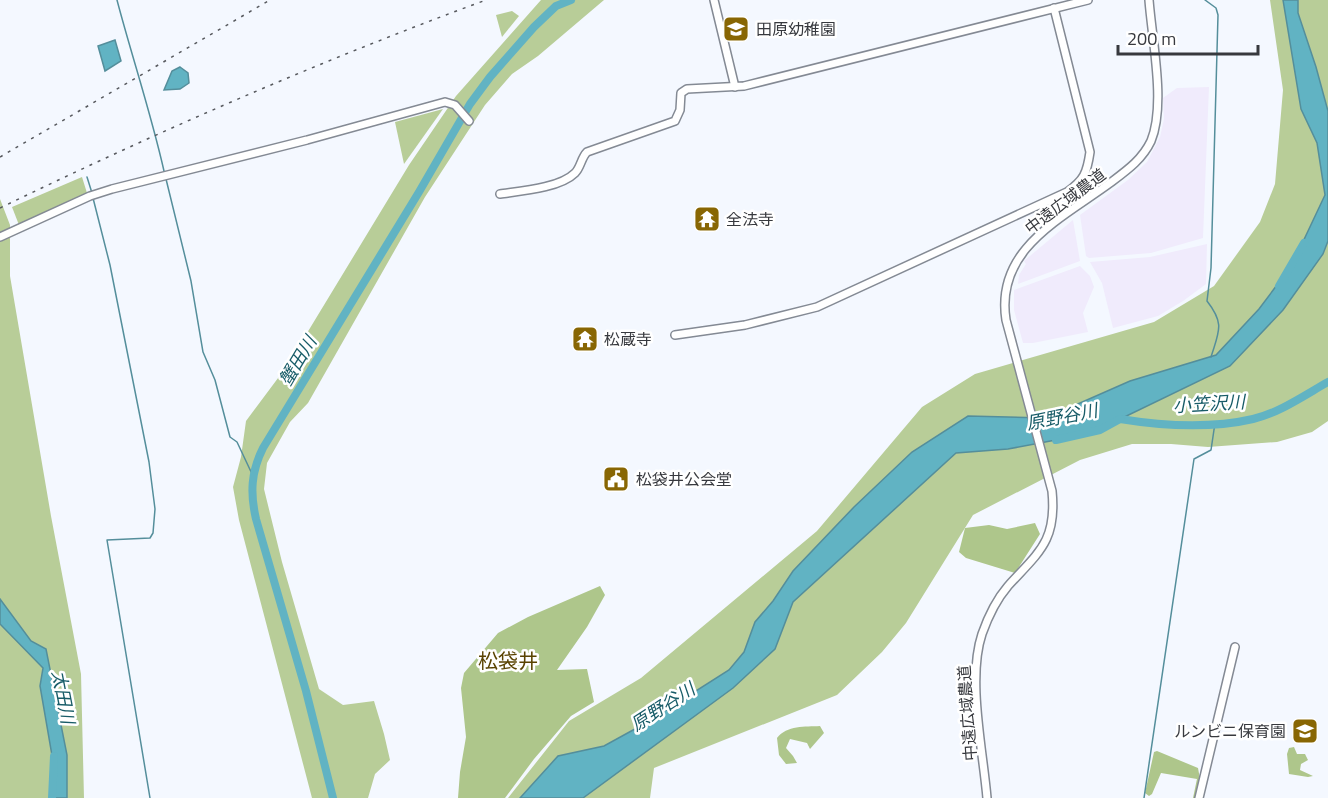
<svg xmlns="http://www.w3.org/2000/svg" width="1328" height="798" viewBox="0 0 1328 798" font-family="'Titillium Web','Noto Sans JP',sans-serif">
  <style>
    .industrial { fill: #f0ebfc }
    .green { fill: #b8cd98 }
    .forest { fill: #aec68b }
    .water { fill: #61b3c3; stroke: #548e9b; stroke-width: 1.5 }
    .lines { fill: none; stroke-linecap: round; stroke-linejoin: round }
    .stream { stroke: #548e9b; stroke-width: 1.5 }
    .river { stroke: #61b3c3; stroke-width: 8 }
    .minor-casing { stroke: #848a94; stroke-width: 10 }
    .minor { stroke: #fff; stroke-width: 7 }
    .rail { stroke: #57595e; stroke-width: 1.5; stroke-dasharray: 3 6; stroke-linecap: butt }
    .labels { text-anchor: middle; stroke-width: 5; stroke-linejoin: round; paint-order: stroke }
    .poi-label { font-size: 16px; fill: #37393e; stroke: #fff; text-anchor: start }
    .street-label { font-size: 16px; fill: #37393e; stroke: #fff }
    .water-label { font-size: 18px; font-style: italic; fill: #185c68; stroke: #fff }
    .quarter-label { font-size: 20px; fill: #5a4302; stroke: #fff }
  </style>
  <rect width="100%" height="100%" fill="#f4f8ff"/>
  <g class="industrial">
    <polygon points="1209,87 1203,238 1151,253 1089,258 1086,256 1080,215 1128,180 1147,162 1160,137 1164,119 1163,98 1177,88"/>
    <polygon points="1073,220 1080,261 1018,284 1019,275 1026,264 1024,261"/>
    <polygon points="1207,244 1206,284 1183,301 1158,316 1113,328 1102,283 1090,262 1150,257"/>
    <polygon points="1080,266 1090,276 1094,287 1083,313 1088,332 1033,343 1023,343 1014,310 1014,290"/>
  </g>
  <g class="green">
    <polygon points="541,0 604,0 538,56 512,74 485,105 425,197 308,403 290,422 267,463 264,489 282,562 319,689 343,705 374,701 384,734 390,760 375,774 368,798 312,798 239,520 233,487 241,457 246,421 287,366 409,165 456,96"/>
    <polygon points="1270,0 1328,0 1328,421 1312,432 1277,442 1208,447 1171,444 1132,444 1080,460 973,515 906,623 882,652 837,695 654,768 650,798 508,798 569,721 641,678 817,531 922,407 975,374 1154,322 1214,286 1260,222 1275,184 1283,90"/>
    <polygon points="512,11 519,16 502,37 496,15"/>
    <polygon points="443,109 404,164 395,122"/>
    <polygon points="82,177 87,193 19,225 12,207"/>
    <polygon points="0,199 10,225 10,276 51,516 81,674 84,798 67,798 67,755 43,668 40,686 54,767 54,798 0,798"/>
  </g>
  <g class="forest">
    <polygon points="1035,523 1040,534 1015,573 966,558 959,552 965,528 989,525 1007,529"/>
    <polygon points="600,586 605,595 587,627 557,670 587,669 594,702 571,716 534,759 505,798 458,798 460,772 466,737 461,688 464,673 498,633 528,617"/>
    <path d="M820 726 824 733 810 749 807 743 790 739 786 748 793 756 797 763 786 764 779 755 777 738C787 725 805 727 820 726Z"/>
    <polygon points="1294,747 1297,754 1305,754 1308,760 1301,764 1300,770 1313,776 1308,777 1289,774 1287,754 1289,748"/>
    <polygon points="1157,751 1198,768 1200,779 1196,798 1193,798 1197,779 1161,773 1152,794 1149,796 1145,793 1154,752"/>
  </g>
  <g class="water">
    <polygon points="1283,0 1298,0 1298,13 1316,67 1328,111 1328,241 1323,254 1283,310 1230,366 1112,423 1077,436 1008,449 956,453 793,602 775,649 733,688 583,798 520,798 558,756 604,746 644,724 729,670 744,652 755,622 773,601 793,571 854,507 912,452 968,416 1046,418 1130,381 1216,355 1259,309 1292,265 1325,195 1317,143 1301,109"/>
    <polygon points="115,40 121,61 105,71 98,46"/>
    <polygon points="180,67 188,73 189,83 180,89 164,90 172,71"/>
    <polygon points="0,599 31,641 46,649 67,755 67,798 54,798 54,767 40,686 43,668 0,624"/>
  </g>
  <g class="lines">
    <g class="stream">
      <path d="M117 0C132 57 151 113 164 171"/>
      <path d="M1205 0 1216 8 1218 15 1211 268 1207 301C1225 324 1219 331 1211 357"/>
      <polyline points="87,177 92,193"/>
      <polyline points="166,179 191,281 203,352 215,380 230,437 237,442 253,476"/>
      <polyline points="93,198 110,265 149,462 155,509 153,533 150,538 107,540 150,798"/>
      <polyline points="1144,798 1194,459 1211,450 1215,423"/>
    </g>
    <g class="river">
      <polyline points="1279,286 1304,243"/>
      <path d="M1120 419C1163 426 1210 429 1253 419 1279 413 1305 395 1328 382"/>
      <polyline points="1056,440 1100,430 1120,419"/>
      <polyline points="52,798 54,756"/>
      <path d="M333 798 306 691 256 519C250 493 251 472 263 448L419 192 470 104 490 77 534 27 556 6 571 0"/>
    </g>
    <defs>
      <g id="minor">
        <polyline points="714,0 735,87"/>
        <path d="M500 194C521 191 560 188 575 173 581 167 581 158 587 152L675 121 680 110 681 93 687 89 744 86 1088 0"/>
        <polyline points="0,237 90,196 112,189 307,140 445,102 455,105 469,121"/>
        <path d="M675 335 745 325 817 307 1067 192C1084 180 1087 173 1090 152L1054 8"/>
        <path d="M987 798C983 750 967 679 982 634 988 617 996 600 1008 586 1039 552 1057 541 1052 491L1006 320C995 249 1061 219 1110 183 1126 171 1142 160 1151 141 1166 105 1152 40 1149 0"/>
        <polyline points="1199,798 1235,647"/>
      </g>
    </defs>
    <use href="#minor" class="minor-casing"/>
    <use href="#minor" class="minor"/>
    <g class="rail">
      <polyline points="0,157 270,0"/>
      <path d="M0 208C159 131 320 61 486 0"/>
    </g>
  </g>
  <defs>
    <symbol id="school-square" viewBox="-11 -11 22 22"><rect x="-9" y="-9" width="18" height="18" rx="4" fill="#886603" stroke="#fff"/><path d="M0-5L7-2L0 1L-7-2ZM-4 1L0 2.5L4 1V4Q0 6-4 4Z" fill="#fff"/></symbol>
    <symbol id="temple-square" viewBox="-11 -11 22 22"><rect x="-9" y="-9" width="18" height="18" rx="4" fill="#886603" stroke="#fff"/><path d="M0-6L5-2H3V0L6.5 2.5H4V6H1.5V3h-3V6H-4V2.5H-6.5L-3 0V-2H-5Z" fill="#fff"/></symbol>
    <symbol id="civic-square" viewBox="-11 -11 22 22"><rect x="-9" y="-9" width="18" height="18" rx="4" fill="#886603" stroke="#fff"/><path d="M-.6-6.5H3V-4.5H.6V-3L4-1V1h2V6H-6V1h2V-1L-.6-3ZM-1.2 2.5V6h2.4V2.5Z" fill="#fff"/></symbol>
  </defs>
  <g fill-rule="evenodd">
    <use href="#school-square" x="721" y="14" width="30" height="30"/>
    <use href="#temple-square" x="692" y="204" width="30" height="30"/>
    <use href="#temple-square" x="570" y="324" width="30" height="30"/>
    <use href="#civic-square" x="601" y="464" width="30" height="30"/>
    <use href="#school-square" x="1290" y="716" width="30" height="30"/>
  </g>
  <g class="labels">
    <g class="poi-label">
      <text x="756" y="35">田原幼稚園</text>
      <text x="726" y="225">全法寺</text>
      <text x="604" y="345">松蔵寺</text>
      <text x="636" y="485">松袋井公会堂</text>
      <text x="1286" y="737" text-anchor="end">ルンビニ保育園</text>
    </g>
    <g class="street-label">
      <text transform="translate(1065 201) rotate(-37)" y="6">中遠広域農道</text>
      <text transform="translate(967 713) rotate(-94)" y="6">中遠広域農道</text>
    </g>
    <g class="water-label">
      <text transform="translate(298 361) rotate(-59)" y="6">蟹田川</text>
      <text transform="translate(1209 404) rotate(-3)" y="6">小笠沢川</text>
      <text transform="translate(1062 417) rotate(-11)" y="6">原野谷川</text>
      <text transform="translate(63 697) rotate(79)" y="6">太田川</text>
      <text transform="translate(663 707) rotate(-33)" y="6">原野谷川</text>
    </g>
    <g class="quarter-label">
      <text x="508" y="668">松袋井</text>
    </g>
  </g>
  <path d="M1118 45v9h140v-9" fill="none" stroke="#37393e" stroke-width="3"/>
  <text x="1127" y="45" font-size="18" fill="#37393e" stroke="#ffffff" stroke-width="4.5" paint-order="stroke">200 m</text>
</svg>
